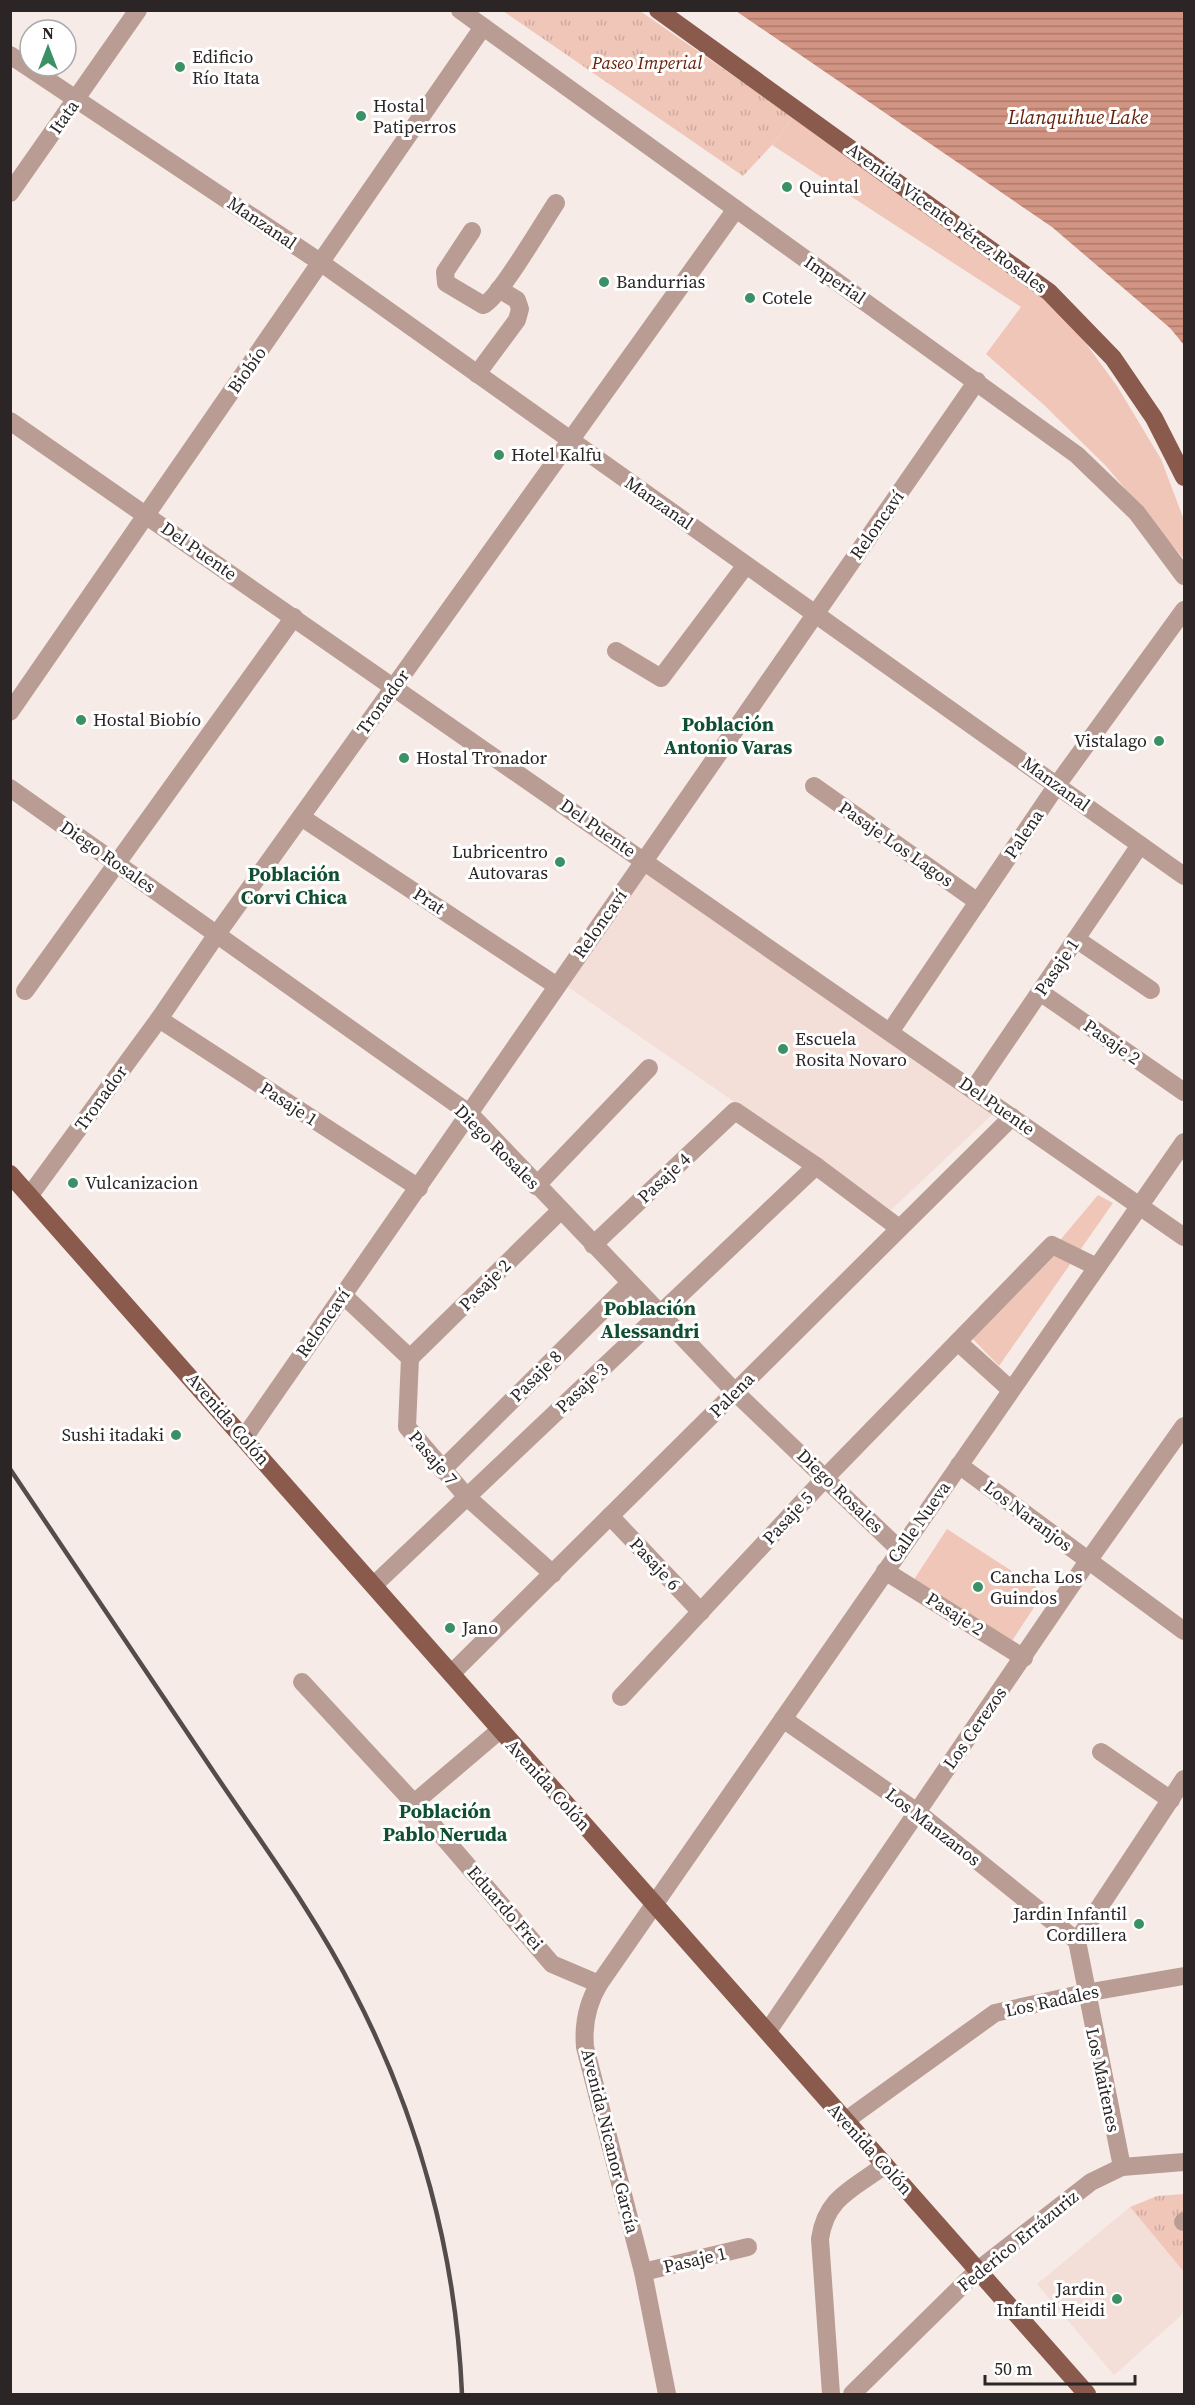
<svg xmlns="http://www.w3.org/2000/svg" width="1195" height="2405" viewBox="0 0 1195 2405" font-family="'Source Serif 4',serif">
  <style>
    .built { fill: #f3ded8 }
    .grass { fill: #f0c6b9 }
    .park { fill: url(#park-tufts) }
    .water { fill: url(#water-rules) }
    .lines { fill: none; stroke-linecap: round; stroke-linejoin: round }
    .minor { stroke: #b99d95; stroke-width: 18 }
    .major { stroke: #8a5a4c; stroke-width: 18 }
    .rail { stroke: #534c4b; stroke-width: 4.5 }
    .poi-dot { fill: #3b9165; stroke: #fff; stroke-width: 2 }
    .labels { text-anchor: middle; stroke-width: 6; stroke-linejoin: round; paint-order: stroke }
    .poi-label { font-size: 18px; fill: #2b2625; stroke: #fff; text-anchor: start }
    .park-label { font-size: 18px; font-style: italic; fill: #6a2109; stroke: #fff }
    .street-label { font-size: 18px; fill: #2b2625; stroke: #fff }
    .water-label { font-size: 20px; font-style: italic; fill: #692007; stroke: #fff }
    .neighbourhood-label { font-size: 20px; font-weight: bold; fill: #104f31; stroke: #fff }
  </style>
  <defs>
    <pattern id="park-tufts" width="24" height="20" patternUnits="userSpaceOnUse" patternTransform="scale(1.5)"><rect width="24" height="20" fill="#f0c6b9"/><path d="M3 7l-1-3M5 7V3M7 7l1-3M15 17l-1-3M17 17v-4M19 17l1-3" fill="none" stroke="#ceaa9f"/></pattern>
    <pattern id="water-rules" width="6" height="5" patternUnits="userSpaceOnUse" patternTransform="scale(1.5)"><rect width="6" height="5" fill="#d39583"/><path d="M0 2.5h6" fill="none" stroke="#ab796b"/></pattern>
  </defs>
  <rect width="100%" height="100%" fill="#f7ebe7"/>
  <g class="built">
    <polygon points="650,866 996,1111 891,1210 568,987"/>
    <polygon points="1130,2207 1184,2272 1184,2313 1114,2375 1037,2284"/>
  </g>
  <g class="grass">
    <polygon points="793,117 1020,276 1074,327 1117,386 1161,459 1184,520 1184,559 1106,466 1044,405 986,354 1021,307 772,145"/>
    <polygon points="1098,1195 1113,1203 999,1366 970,1336 1061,1239"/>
    <polygon points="947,1529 1044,1592 1010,1644 913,1581"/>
  </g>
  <g class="park">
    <polygon points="503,11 640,11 793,117 772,145 743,176"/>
    <polygon points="1184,2194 1184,2272 1130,2207 1157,2196"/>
  </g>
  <polygon class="water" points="736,11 1184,11 1184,345 1170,328 1052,227"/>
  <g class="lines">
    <g class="minor">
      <polyline points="460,10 1077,455 1137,513 1184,576"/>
      <polyline points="10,55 320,262 1184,876"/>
      <polyline points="10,193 138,10"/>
      <path d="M472 231 445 272 446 283 483 305C498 300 544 221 556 203"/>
      <polyline points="477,374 517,320 520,309 517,300 499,289"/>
      <polyline points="10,421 1184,1237"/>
      <polyline points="616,651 661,678 746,565"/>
      <polyline points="10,712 483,27"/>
      <polyline points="814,786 978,902"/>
      <polyline points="10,788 469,1113 735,1392 900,1550"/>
      <polyline points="301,817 557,986"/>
      <polyline points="1076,939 1151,990"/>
      <polyline points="25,991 294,617"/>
      <polyline points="1040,992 1184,1092"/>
      <polyline points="159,1019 419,1188"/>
      <polyline points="890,1032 1057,785 1184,610"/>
      <polyline points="973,1090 1140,845"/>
      <polyline points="536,1186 649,1068"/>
      <polyline points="30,1195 159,1019 217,934 736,209"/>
      <polyline points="593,1245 735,1111 816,1166 899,1228"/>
      <polyline points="343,1295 410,1358 407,1427 467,1497 553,1574"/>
      <polyline points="958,1342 1011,1390"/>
      <polyline points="410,1358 560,1211"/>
      <polyline points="244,1438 977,381"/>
      <polyline points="959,1465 1184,1631"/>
      <polyline points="442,1470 630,1283"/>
      <polyline points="610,1516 701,1612"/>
      <polyline points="885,1571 1024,1658"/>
      <polyline points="374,1585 816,1166"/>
      <polyline points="452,1673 1012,1117"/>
      <polyline points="302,1682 414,1803 552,1964 599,1984"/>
      <polyline points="621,1697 827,1476 1052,1245 1097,1267"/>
      <polyline points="783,1719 917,1812 1077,1941"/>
      <polyline points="1101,1752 1171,1800"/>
      <polyline points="414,1803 500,1730"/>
      <polyline points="768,2031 1088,1561 1184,1426"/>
      <polyline points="845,2121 995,2013 1085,1993 1184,1976"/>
      <polyline points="1122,2167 1077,1941 1184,1779"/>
      <polyline points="1183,2222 1184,2221"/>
      <polyline points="643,2272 748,2247"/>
      <path d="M667 2394 643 2272 585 2047C583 2024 587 2004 599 1984L1184 1142"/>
      <path d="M831 2394 820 2239C826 2197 853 2189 885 2165"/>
      <polyline points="852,2394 978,2270 1091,2182 1122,2167 1184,2162"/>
    </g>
    <g class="major">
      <polyline points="658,10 1049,292 1113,358 1154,418 1184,477"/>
      <polyline points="10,1174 1087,2394"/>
    </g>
    <path class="rail" d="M10 1469C76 1567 141 1664 207 1762 257 1837 313 1911 354 1992 419 2117 456 2254 462 2394"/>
  </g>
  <g class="poi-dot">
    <circle cx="180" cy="67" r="6"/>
    <circle cx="361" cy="116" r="6"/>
    <circle cx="787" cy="187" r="6"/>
    <circle cx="604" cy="282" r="6"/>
    <circle cx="750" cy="298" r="6"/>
    <circle cx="499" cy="455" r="6"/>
    <circle cx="81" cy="720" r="6"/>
    <circle cx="1159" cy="741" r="6"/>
    <circle cx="404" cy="758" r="6"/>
    <circle cx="560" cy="862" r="6"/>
    <circle cx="783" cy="1049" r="6"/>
    <circle cx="73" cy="1183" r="6"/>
    <circle cx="176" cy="1435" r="6"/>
    <circle cx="978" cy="1587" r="6"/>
    <circle cx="450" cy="1628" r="6"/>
    <circle cx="1139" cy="1924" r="6"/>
    <circle cx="1117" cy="2299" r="6"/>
  </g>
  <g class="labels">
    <g class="poi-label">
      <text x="192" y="63">Edificio<tspan x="192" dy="21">Río Itata</tspan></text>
      <text x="373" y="112">Hostal<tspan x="373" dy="21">Patiperros</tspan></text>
      <text x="799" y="193">Quintal</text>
      <text x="616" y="288">Bandurrias</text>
      <text x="762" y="304">Cotele</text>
      <text x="511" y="461">Hotel Kalfu</text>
      <text x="93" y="726">Hostal Biobío</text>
      <text x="1147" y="747" text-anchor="end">Vistalago</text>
      <text x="416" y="764">Hostal Tronador</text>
      <text x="548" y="858" text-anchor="end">Lubricentro<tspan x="548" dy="21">Autovaras</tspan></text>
      <text x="795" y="1045">Escuela<tspan x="795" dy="21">Rosita Novaro</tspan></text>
      <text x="85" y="1189">Vulcanizacion</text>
      <text x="164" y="1441" text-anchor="end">Sushi itadaki</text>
      <text x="990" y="1583">Cancha Los<tspan x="990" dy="21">Guindos</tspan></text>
      <text x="462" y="1634">Jano</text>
      <text x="1127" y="1920" text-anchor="end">Jardin Infantil<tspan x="1127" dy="21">Cordillera</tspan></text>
      <text x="1105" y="2295" text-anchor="end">Jardin<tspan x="1105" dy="21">Infantil Heidi</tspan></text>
    </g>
    <g class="park-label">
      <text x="647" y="69">Paseo Imperial</text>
    </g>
    <g class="street-label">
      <text transform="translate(64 117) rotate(-55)" y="6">Itata</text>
      <text transform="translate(947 218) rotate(36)" y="6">Avenida Vicente Pérez Rosales</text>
      <text transform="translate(262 223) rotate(34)" y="6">Manzanal</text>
      <text transform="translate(835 280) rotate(35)" y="6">Imperial</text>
      <text transform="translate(247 370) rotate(-55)" y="6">Biobío</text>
      <text transform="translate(659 503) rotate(35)" y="6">Manzanal</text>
      <text transform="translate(877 525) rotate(-55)" y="6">Reloncaví</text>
      <text transform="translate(199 551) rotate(35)" y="6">Del Puente</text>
      <text transform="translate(383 702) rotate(-54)" y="6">Tronador</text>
      <text transform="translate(1056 784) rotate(36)" y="6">Manzanal</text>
      <text transform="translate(598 828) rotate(35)" y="6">Del Puente</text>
      <text transform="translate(1024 834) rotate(-56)" y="6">Palena</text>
      <text transform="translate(896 844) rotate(35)" y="6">Pasaje Los Lagos</text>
      <text transform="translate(108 857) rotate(35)" y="6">Diego Rosales</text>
      <text transform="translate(429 901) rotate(33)" y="6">Prat</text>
      <text transform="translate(600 924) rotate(-55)" y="6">Reloncaví</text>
      <text transform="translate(1057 967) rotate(-56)" y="6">Pasaje 1</text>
      <text transform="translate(1112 1042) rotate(35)" y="6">Pasaje 2</text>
      <text transform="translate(101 1098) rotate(-54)" y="6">Tronador</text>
      <text transform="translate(289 1104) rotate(33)" y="6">Pasaje 1</text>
      <text transform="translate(997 1106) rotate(35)" y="6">Del Puente</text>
      <text transform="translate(497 1147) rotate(45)" y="6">Diego Rosales</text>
      <text transform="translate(664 1178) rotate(-43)" y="6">Pasaje 4</text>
      <text transform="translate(485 1285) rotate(-45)" y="6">Pasaje 2</text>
      <text transform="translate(323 1323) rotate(-55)" y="6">Reloncaví</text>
      <text transform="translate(536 1376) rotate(-45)" y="6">Pasaje 8</text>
      <text transform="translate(582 1388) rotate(-43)" y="6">Pasaje 3</text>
      <text transform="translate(732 1395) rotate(-45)" y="6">Palena</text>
      <text transform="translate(228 1419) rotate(49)" y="6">Avenida Colón</text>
      <text transform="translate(433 1458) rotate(50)" y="6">Pasaje 7</text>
      <text transform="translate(840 1491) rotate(44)" y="6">Diego Rosales</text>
      <text transform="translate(1028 1516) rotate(37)" y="6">Los Naranjos</text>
      <text transform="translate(788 1518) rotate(-47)" y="6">Pasaje 5</text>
      <text transform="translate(919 1522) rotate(-55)" y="6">Calle Nueva</text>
      <text transform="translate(655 1564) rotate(47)" y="6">Pasaje 6</text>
      <text transform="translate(955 1614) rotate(32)" y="6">Pasaje 2</text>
      <text transform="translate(975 1728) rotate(-55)" y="6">Los Cerezos</text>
      <text transform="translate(548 1785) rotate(48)" y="6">Avenida Colón</text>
      <text transform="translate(933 1827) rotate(38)" y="6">Los Manzanos</text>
      <text transform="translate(505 1908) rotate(49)" y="6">Eduardo Frei</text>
      <text transform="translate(1052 2001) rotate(-12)" y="6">Los Radales</text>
      <text transform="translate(1103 2080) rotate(78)" y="6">Los Maitenes</text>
      <text transform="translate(610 2141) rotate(76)" y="6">Avenida Nicanor García</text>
      <text transform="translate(870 2149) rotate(48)" y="6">Avenida Colón</text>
      <text transform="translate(1018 2241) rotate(-39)" y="6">Federico Errázuriz</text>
      <text transform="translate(695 2260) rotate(-13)" y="6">Pasaje 1</text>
    </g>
    <g class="water-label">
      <text x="1078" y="124">Llanquihue Lake</text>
    </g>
    <g class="neighbourhood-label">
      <text x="728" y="731">Población<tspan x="728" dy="23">Antonio Varas</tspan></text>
      <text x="294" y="881">Población<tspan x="294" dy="23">Corvi Chica</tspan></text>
      <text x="650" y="1315">Población<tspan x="650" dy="23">Alessandri</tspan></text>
      <text x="445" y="1818">Población<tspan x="445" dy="23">Pablo Neruda</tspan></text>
    </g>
  </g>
  <rect width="1195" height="2405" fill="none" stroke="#2b2625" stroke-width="24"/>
  <g transform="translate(48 48)"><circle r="28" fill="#ffffff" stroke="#aaa8a8" stroke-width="1.5"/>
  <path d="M0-4.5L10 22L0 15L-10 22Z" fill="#3b9165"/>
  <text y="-9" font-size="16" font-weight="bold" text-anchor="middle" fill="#2b2625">N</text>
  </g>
  <path d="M985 2375v9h150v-9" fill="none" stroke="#2b2625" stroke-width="3"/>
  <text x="994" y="2375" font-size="18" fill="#2b2625" stroke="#ffffff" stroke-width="4.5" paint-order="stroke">50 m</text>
</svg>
